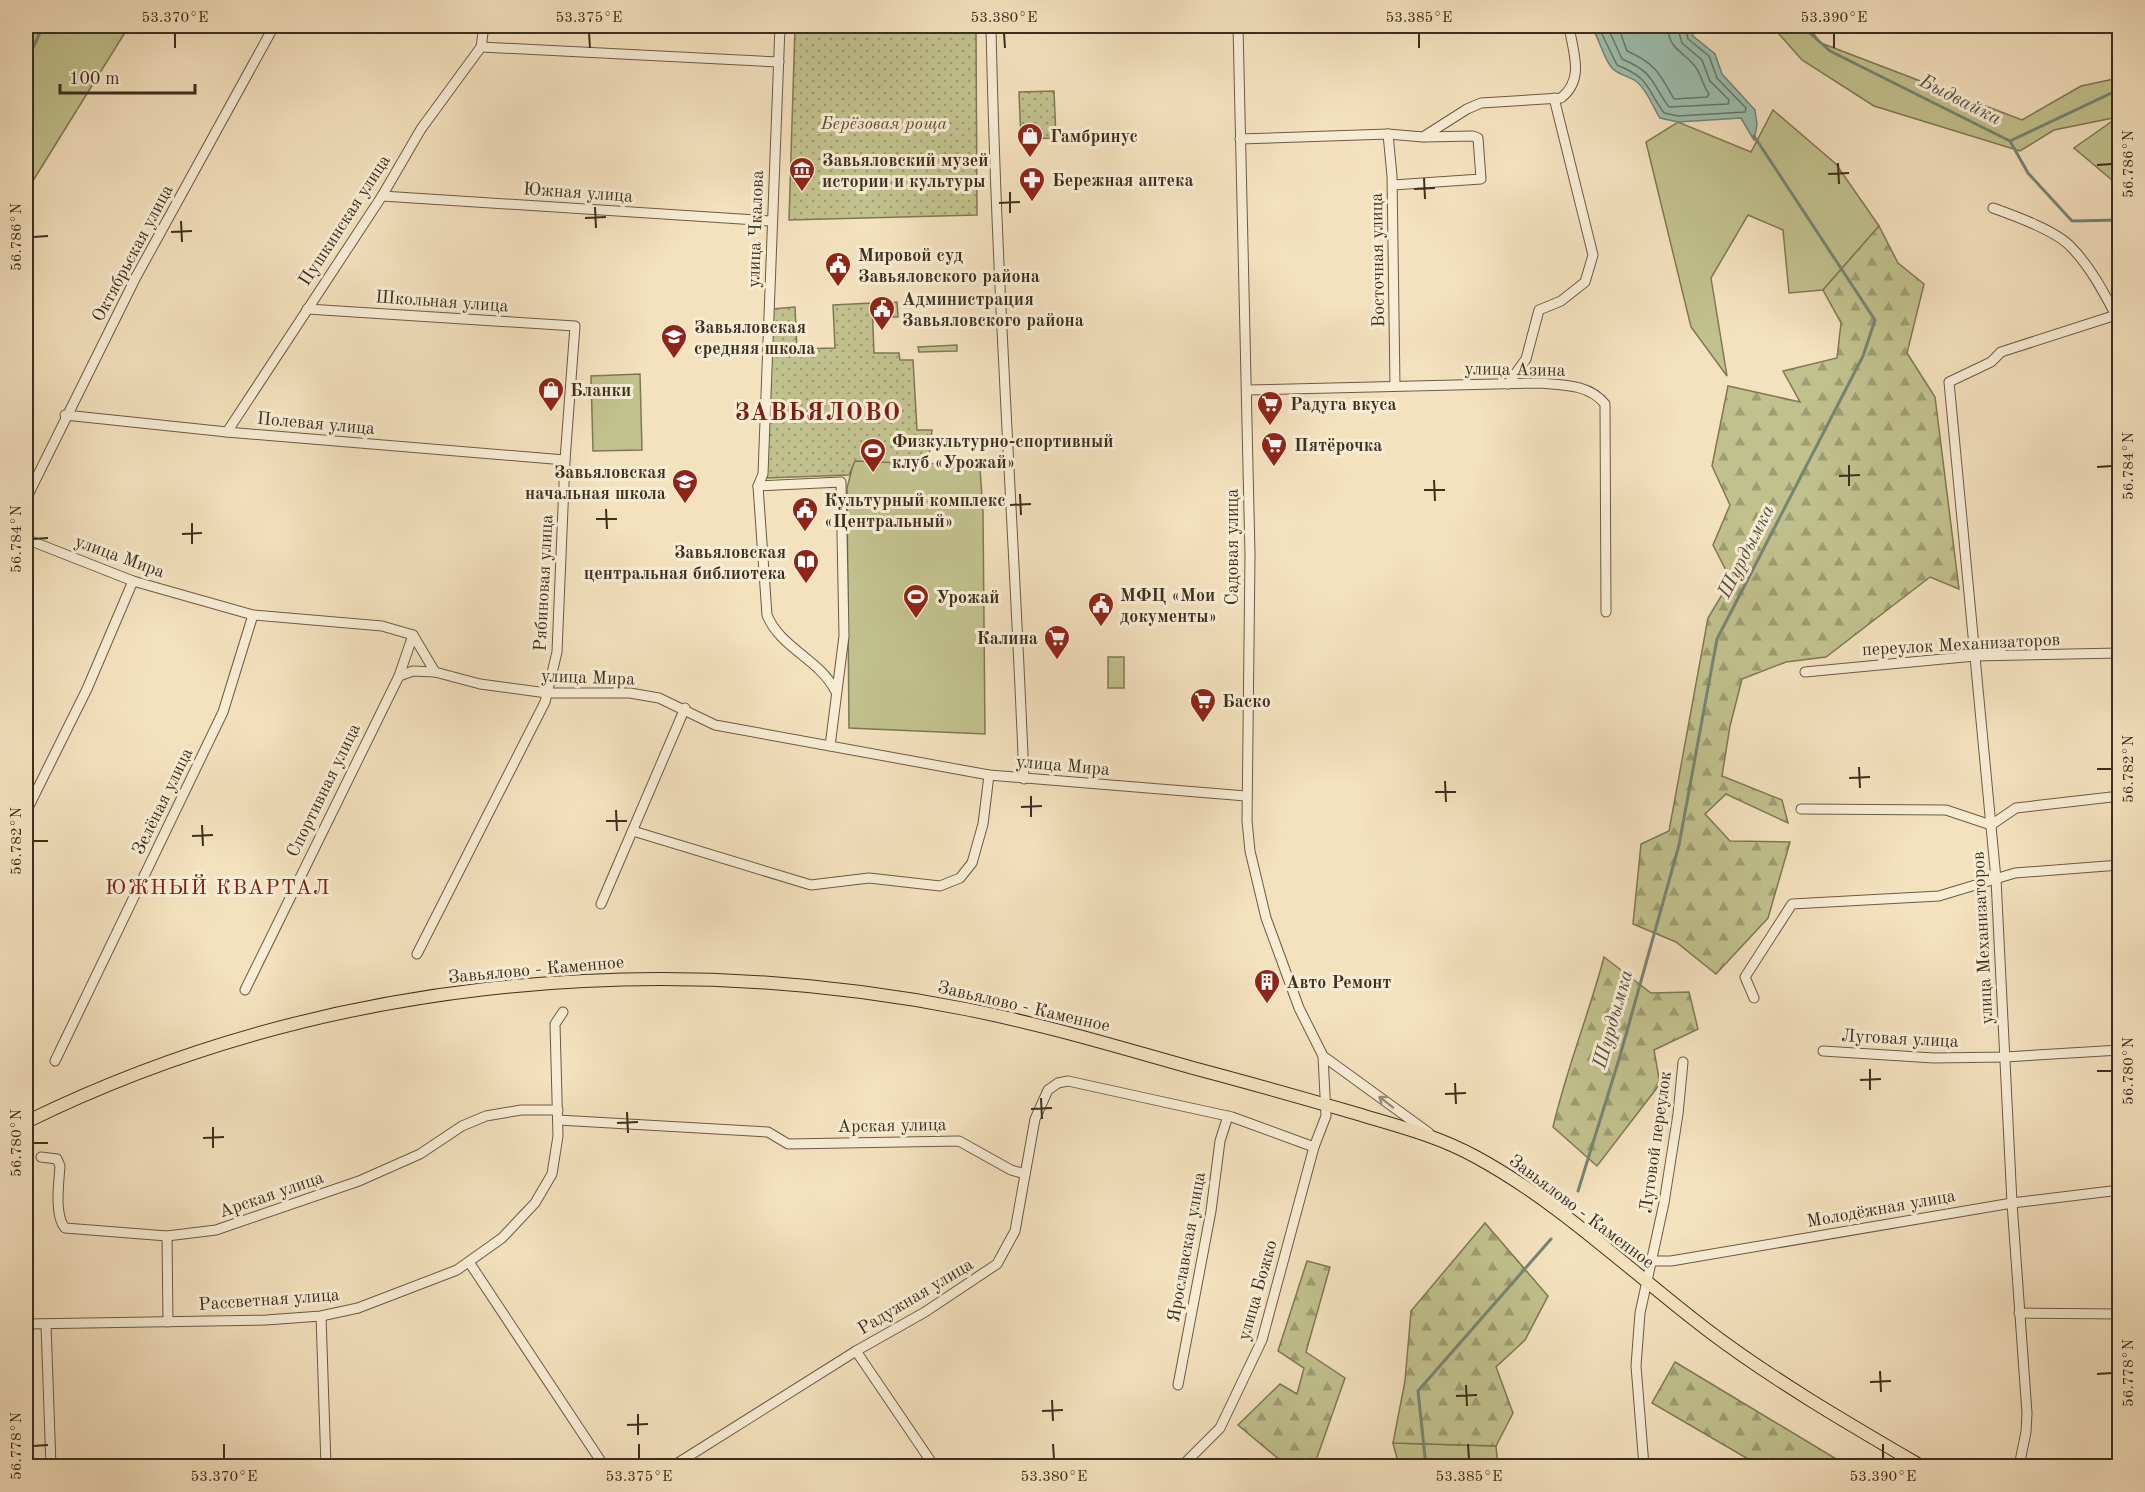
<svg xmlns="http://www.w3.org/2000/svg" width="2145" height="1492" viewBox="0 0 2145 1492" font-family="'Old Standard TT',serif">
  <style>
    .grass { fill: #c1c18d; stroke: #7f7855; stroke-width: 1.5 }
    .forest { fill: url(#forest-firs); stroke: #7f7855; stroke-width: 1.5 }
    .park { fill: url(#park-dots); stroke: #7f7855; stroke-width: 1.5 }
    .water { fill: #9cbeae; stroke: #768474; stroke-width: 1.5 }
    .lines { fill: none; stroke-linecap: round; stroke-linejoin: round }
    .shore { stroke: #6c7666; stroke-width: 1.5 }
    .stream { stroke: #768474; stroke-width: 3 }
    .minor-casing { stroke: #6b5b45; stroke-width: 11 }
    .major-casing { stroke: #3d2e1d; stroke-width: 14 }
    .minor { stroke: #f8ecd5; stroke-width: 9 }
    .major { stroke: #f4e1be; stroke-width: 12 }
    .oneway { stroke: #9a8d79 }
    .ticks { fill: none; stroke: #3d2e1d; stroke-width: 2 }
    .labels { text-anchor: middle; stroke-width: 6; stroke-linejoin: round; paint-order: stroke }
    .park-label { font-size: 18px; font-style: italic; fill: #574b33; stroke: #f8ecd5 }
    .poi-label { font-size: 18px; font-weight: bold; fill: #3d2e1d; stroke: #f8ecd5; text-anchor: start }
    .street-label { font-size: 18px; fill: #3d2e1d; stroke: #f8ecd5 }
    .water-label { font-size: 20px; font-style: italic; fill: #555241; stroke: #f8ecd5 }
    .quarter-label { font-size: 21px; letter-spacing: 1.5px; fill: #7a1f14; stroke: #f8ecd5 }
    .district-label { font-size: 24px; font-weight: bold; letter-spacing: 1.5px; fill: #7a1f14; stroke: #f8ecd5 }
    .neatline { fill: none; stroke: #3d2e1d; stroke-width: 2 }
    .ticks-label { font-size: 15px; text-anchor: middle; fill: #3d2e1d }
  </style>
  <defs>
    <pattern id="forest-firs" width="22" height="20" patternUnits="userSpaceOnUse" patternTransform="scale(1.5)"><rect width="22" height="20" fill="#c1c18d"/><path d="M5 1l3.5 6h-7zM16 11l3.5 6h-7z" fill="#9e9d73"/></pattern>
    <pattern id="park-dots" width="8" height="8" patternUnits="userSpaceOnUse" patternTransform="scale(1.5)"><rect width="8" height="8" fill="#c1c18d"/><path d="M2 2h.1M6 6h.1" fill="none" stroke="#9e9d73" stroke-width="1.8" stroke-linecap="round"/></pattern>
  </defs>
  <rect width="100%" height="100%" fill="#f4e1be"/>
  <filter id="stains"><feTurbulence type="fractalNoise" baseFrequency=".00333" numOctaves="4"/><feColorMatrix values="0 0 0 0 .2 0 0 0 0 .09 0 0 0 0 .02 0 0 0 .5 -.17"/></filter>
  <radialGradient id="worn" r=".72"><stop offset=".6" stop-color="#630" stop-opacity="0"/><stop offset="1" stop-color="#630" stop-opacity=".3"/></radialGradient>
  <g class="grass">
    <polygon points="26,26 129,26 26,192"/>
    <polygon points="1772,26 1807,26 1821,43 2022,120 2081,86 2119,78 2119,186 2074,148 2118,117 2054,130 2020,151 1874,106 1802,60"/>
    <polygon points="1773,110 1836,164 1879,226 1823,290 1789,293 1783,230 1748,215 1711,278 1727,376 1691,327 1646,142 1678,122 1751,152"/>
    <polygon points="955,297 955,302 917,304 917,299"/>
    <polygon points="897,302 898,317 890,317 890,305 872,305"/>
    <polygon points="957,345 957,351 919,352 918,347"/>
    <polygon points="640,374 642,450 593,451 591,376"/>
    <polygon points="854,461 972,465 980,468 983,512 985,734 849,728 847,488"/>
    <rect x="1108" y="657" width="16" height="31"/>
    <polygon points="1393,1443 1496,1446 1498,1466 1399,1466"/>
  </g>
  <g class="forest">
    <polygon points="1879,226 1898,263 1924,284 1907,353 1935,397 1959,589 1930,577 1826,657 1786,662 1742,679 1730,726 1722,776 1782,800 1788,823 1726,794 1705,814 1730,841 1790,842 1768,918 1716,974 1676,942 1633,924 1641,844 1669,831 1708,618 1731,580 1713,545 1730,505 1712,466 1728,386 1800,402 1783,371 1837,358 1841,323 1823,290"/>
    <path d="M1604 957 1651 993 1689 992 1698 1029 1654 1050 1660 1084 1597 1166 1553 1127C1566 1070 1589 1014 1604 957Z"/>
    <polygon points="1485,1223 1548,1296 1525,1340 1496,1367 1513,1413 1496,1446 1393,1443 1405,1381 1411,1311"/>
    <polygon points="1307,1261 1330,1267 1306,1352 1345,1378 1314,1466 1287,1466 1238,1425 1280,1384 1297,1394 1304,1368 1278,1351"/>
    <polygon points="1675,1362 1848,1466 1760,1466 1652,1403"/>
  </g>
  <g class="park">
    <polygon points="816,26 976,26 977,215 789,220 795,27"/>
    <polygon points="1054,91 1056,138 1021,139 1019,92"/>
    <polygon points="872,303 874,353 899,353 900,360 913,360 917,430 932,430 928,464 855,461 849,475 767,478 772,309 795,307 797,349 835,348 833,305"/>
  </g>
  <path class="water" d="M1591 26H1690L1693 36 1715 54 1722 74 1755 110 1757 125 1754 140 1741 118 1678 122 1660 118C1652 106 1648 91 1637 82 1630 76 1618 75 1612 68 1602 56 1600 39 1591 26Z"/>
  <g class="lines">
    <g class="shore">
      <path d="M1598 26 1617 65C1651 79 1645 87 1664 113L1678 116 1745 112 1746 108 1717 78 1709 56 1688 39 1685 26"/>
      <path d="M1607 26 1622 59C1655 73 1650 81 1669 107L1728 104 1729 100 1710 81 1702 60 1682 43 1677 26"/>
      <path d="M1618 26 1627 51C1655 63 1660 74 1674 99L1707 97 1709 94C1702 85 1701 71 1693 64 1681 50 1668 48 1668 26"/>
    </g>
    <g class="stream">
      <polyline points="1802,26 1830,51 2010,141 2028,173 2072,221 2120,220"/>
      <polyline points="26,63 43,26"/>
      <polyline points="2010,141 2120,89"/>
      <polyline points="1578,1191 1620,1056 1679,845 1717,639 1863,356 1875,320 1754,136"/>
      <polyline points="1426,1466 1418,1391 1551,1239"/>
    </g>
    <defs>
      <g id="minor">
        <path d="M780 26 763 474 758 486 767 615C780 648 820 659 836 692"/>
        <path d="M991 26C996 277 1014 528 1024 779"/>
        <polyline points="481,47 779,62"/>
        <polyline points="1388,134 1392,176 1395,386"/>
        <path d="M1240 139 1388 134 1423 137 1467 109 1481 103 1561 98C1585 79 1573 53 1569 26"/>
        <polyline points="1393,185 1481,179 1478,138 1473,136 1425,137"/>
        <polyline points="382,196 771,221"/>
        <path d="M1993 208C2015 216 2057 231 2072 248 2093 270 2106 297 2120 323"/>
        <polyline points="307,309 575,326 565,460 557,652 545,702 417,954"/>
        <polyline points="1508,384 1526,359 1539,310 1561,301 1585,282 1593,255 1554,98"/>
        <path d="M1247 390 1539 383C1563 385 1589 384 1605 404L1606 612"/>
        <polyline points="65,415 227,432 565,460"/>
        <polyline points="227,432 382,196 421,129 481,47 484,26"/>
        <polyline points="758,486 841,482 844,636 830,746"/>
        <polyline points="26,499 136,277 274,26"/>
        <polyline points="26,539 133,581 253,615 382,626 413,635 435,672 480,684 547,693 630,693 659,698 715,725 989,775 1246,796"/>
        <polyline points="1805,672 1975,656 2120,653"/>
        <polyline points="399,676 413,671 435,672"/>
        <polyline points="1801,809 1946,810 1991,825 2016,808 2120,796"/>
        <polyline points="26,812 87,689 133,581"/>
        <polyline points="633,831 811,885 869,878 940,886 960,878 972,863 983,824 989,775"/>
        <polyline points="601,904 685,708"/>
        <polyline points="245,990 399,676 413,635"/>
        <polyline points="1754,998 1745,977 1792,904 1939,896 2015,873 2120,865"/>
        <polyline points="1823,1051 1934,1058 2005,1057 2120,1050"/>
        <polyline points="1323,1056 1429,1133"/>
        <polyline points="55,1061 223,712 253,615"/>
        <polyline points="558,1120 768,1132 788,1144 959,1141 1011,1170 1025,1174"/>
        <path d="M41 1157 57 1159 60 1166C59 1182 54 1215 65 1228L167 1236 216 1230 359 1181 420 1154 462 1126 486 1116 521 1110H558"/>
        <polyline points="167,1236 168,1322"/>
        <polyline points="1650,1261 1671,1261 2012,1203 2120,1190"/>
        <polyline points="469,1262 604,1466"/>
        <polyline points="2019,1313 2120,1314"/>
        <polyline points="321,1316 326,1466"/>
        <polyline points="26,1324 266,1320 321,1316 358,1308 457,1270 502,1238 535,1203 552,1174 558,1136 555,1024 563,1012"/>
        <polyline points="46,1325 51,1466"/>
        <polyline points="856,1351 934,1466"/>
        <polyline points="1178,1385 1211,1211 1220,1141 1228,1116"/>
        <polyline points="673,1466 856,1351 925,1312 997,1264 1015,1231 1035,1119 1048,1090 1058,1083 1068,1081 1232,1117 1314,1147"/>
        <polyline points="1182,1466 1220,1428 1262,1340 1314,1147 1326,1116 1323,1056 1299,1008 1266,918 1250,851 1247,821 1250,555 1238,26"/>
        <polyline points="1644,1466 1636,1366 1640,1313 1664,1203 1678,1114 1683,1062"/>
        <polyline points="2019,1466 2026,1432 2027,1413 2012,1203 1996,879 1949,382 1991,362 2001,352 2116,315"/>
      </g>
      <path id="major" d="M26 1122C315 980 650 947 965 1009 1042 1024 1118 1047 1193 1068 1246 1082 1299 1097 1351 1112 1394 1125 1436 1135 1476 1157 1559 1202 1630 1271 1706 1329 1773 1380 1849 1424 1921 1466"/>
    </defs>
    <use href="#minor" class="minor-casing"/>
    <use href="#major" class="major-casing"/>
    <use href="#minor" class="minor"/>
    <use href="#major" class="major"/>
  </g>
  <defs><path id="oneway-shaft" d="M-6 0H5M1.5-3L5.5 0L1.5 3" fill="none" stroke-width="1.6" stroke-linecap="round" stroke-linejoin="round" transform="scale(1.5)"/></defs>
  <use class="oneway" href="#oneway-shaft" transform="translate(1386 1102) rotate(-142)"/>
  <path class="ticks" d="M175 33V48M589 33 590 48M1004 33 1005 48M1419 33V48M1834 33V48M1838 163 1839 184M2097 165 2112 164M1828 174 1849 173M1424 178 1425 199M1414 189 1435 188M1010 192V213M999 203 1020 202M595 207 596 228M585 218 606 217M181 221 182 242M171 232 192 231M33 237 48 236M1849 465V486M2097 467 2112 466M1839 476 1860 475M1434 480 1435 501M1424 490H1445M1020 494 1021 515M1010 505 1031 504M606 509 607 529M596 519H617M192 523V544M182 534 202 533M33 539 48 538M1859 767 1860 788M2097 769H2112M1849 778 1870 777M1445 781 1446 802M1435 792H1456M1031 796V817M1021 807 1042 806M616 810 617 831M606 821H627M202 825 203 846M192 836 213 835M33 841H48M1870 1069V1090M2097 1071H2112M1860 1080 1881 1079M1455 1083 1456 1104M1445 1094 1466 1093M1041 1098 1042 1119M1031 1109 1052 1108M627 1112 628 1133M617 1123 638 1122M213 1127V1148M203 1138 224 1137M33 1143H48M1880 1371 1881 1392M2097 1374 2112 1373M1870 1382 1891 1381M1466 1385 1467 1406M1456 1396 1477 1395M1052 1400 1053 1421M1042 1411 1063 1410M638 1414V1435M627 1425 648 1424M224 1444V1459M639 1444V1459M1053 1444 1054 1459M1468 1444 1469 1459M1883 1444V1459M33 1446 48 1445"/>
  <defs>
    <symbol id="shop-pin" viewBox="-11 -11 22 30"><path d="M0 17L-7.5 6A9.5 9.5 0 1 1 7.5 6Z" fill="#8f2418" stroke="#f8ecd5"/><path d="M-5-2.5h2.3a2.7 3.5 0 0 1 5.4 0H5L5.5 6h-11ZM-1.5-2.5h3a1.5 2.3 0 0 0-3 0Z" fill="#fff"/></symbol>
    <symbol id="museum-pin" viewBox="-11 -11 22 30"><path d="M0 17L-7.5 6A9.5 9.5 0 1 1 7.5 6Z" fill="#8f2418" stroke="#f8ecd5"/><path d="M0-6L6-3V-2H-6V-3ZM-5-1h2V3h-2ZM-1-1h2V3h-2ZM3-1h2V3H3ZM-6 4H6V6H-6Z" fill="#fff"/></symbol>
    <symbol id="pharmacy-pin" viewBox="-11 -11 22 30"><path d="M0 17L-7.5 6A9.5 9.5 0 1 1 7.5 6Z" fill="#8f2418" stroke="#f8ecd5"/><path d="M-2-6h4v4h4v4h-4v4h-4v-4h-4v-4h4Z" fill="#fff"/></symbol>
    <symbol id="civic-pin" viewBox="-11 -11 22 30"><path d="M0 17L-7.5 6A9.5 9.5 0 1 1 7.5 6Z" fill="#8f2418" stroke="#f8ecd5"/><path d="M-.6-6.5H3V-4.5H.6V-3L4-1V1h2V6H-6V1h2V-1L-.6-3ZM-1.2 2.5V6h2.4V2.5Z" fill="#fff"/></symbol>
    <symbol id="school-pin" viewBox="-11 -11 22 30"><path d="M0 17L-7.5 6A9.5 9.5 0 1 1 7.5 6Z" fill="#8f2418" stroke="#f8ecd5"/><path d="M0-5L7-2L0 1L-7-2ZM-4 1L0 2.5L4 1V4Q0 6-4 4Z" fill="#fff"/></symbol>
    <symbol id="supermarket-pin" viewBox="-11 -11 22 30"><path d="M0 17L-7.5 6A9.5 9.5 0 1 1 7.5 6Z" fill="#8f2418" stroke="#f8ecd5"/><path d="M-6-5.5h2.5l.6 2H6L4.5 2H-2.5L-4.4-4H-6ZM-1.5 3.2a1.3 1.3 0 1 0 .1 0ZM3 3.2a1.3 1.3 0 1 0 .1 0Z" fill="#fff"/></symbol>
    <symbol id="stadium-pin" viewBox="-11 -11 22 30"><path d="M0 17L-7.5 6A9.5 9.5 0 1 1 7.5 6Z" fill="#8f2418" stroke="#f8ecd5"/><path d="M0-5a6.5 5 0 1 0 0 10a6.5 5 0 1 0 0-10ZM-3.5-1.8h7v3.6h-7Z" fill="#fff"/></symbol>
    <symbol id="library-pin" viewBox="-11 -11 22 30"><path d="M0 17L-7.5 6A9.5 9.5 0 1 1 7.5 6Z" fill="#8f2418" stroke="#f8ecd5"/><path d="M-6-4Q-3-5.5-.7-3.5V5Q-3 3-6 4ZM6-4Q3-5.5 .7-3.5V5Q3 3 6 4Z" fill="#fff"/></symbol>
    <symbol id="building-pin" viewBox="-11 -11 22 30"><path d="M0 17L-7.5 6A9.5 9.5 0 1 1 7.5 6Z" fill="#8f2418" stroke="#f8ecd5"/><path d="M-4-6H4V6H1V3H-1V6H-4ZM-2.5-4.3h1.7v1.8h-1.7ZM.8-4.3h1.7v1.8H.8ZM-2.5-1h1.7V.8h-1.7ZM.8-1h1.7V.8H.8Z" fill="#fff"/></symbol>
  </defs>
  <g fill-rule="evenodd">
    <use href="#shop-pin" x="1015" y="121" width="30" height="40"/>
    <use href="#museum-pin" x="787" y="155" width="30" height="40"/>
    <use href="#pharmacy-pin" x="1017" y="165" width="30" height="40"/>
    <use href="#civic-pin" x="823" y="250" width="30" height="40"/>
    <use href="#civic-pin" x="867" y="294" width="30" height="40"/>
    <use href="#school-pin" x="659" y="322" width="30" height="40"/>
    <use href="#shop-pin" x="536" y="375" width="30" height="40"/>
    <use href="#supermarket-pin" x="1255" y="389" width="30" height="40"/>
    <use href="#supermarket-pin" x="1259" y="430" width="30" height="40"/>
    <use href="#stadium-pin" x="858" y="436" width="30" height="40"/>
    <use href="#school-pin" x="670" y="467" width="30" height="40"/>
    <use href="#civic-pin" x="790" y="495" width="30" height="40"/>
    <use href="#library-pin" x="791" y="547" width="30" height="40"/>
    <use href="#stadium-pin" x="901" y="582" width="30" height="40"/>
    <use href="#civic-pin" x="1086" y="590" width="30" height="40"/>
    <use href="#supermarket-pin" x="1042" y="623" width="30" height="40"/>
    <use href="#supermarket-pin" x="1188" y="686" width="30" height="40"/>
    <use href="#building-pin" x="1252" y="967" width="30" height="40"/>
  </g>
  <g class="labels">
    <g class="park-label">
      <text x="884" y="129">Берёзовая роща</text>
    </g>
    <g class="poi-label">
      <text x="1050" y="142">Гамбринус</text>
      <text x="822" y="166">Завьяловский музей<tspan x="822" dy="21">истории и культуры</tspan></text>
      <text x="1052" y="186">Бережная аптека</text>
      <text x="858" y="261">Мировой суд<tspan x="858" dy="21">Завьяловского района</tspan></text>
      <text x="902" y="305">Администрация<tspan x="902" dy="21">Завьяловского района</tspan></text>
      <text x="694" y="333">Завьяловская<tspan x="694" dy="21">средняя школа</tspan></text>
      <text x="570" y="396">Бланки</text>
      <text x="1290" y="410">Радуга вкуса</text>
      <text x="892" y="447">Физкультурно-спортивный<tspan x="892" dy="21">клуб «Урожай»</tspan></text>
      <text x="1294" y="451">Пятёрочка</text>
      <text x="666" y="478" text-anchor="end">Завьяловская<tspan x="666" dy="21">начальная школа</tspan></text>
      <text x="824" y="506">Культурный комплекс<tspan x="824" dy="21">«Центральный»</tspan></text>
      <text x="786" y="558" text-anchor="end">Завьяловская<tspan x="786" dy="21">центральная библиотека</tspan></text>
      <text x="1120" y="601">МФЦ «Мои<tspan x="1120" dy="21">документы»</tspan></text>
      <text x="936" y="603">Урожай</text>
      <text x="1038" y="644" text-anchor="end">Калина</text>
      <text x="1222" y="707">Баско</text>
      <text x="1286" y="988">Авто Ремонт</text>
    </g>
    <g class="street-label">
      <text transform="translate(578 192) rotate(4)" y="6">Южная улица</text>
      <text transform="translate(344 220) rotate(-57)" y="6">Пушкинская улица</text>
      <text transform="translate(755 229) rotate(-88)" y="6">улица Чкалова</text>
      <text transform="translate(132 253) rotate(-62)" y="6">Октябрьская улица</text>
      <text transform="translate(1377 260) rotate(-91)" y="6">Восточная улица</text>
      <text transform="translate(442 301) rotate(4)" y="6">Школьная улица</text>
      <text transform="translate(1515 369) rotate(1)" y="6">улица Азина</text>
      <text transform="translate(316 423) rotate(5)" y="6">Полевая улица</text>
      <text transform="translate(1232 547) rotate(-90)" y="6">Садовая улица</text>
      <text transform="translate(120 556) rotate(20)" y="6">улица Мира</text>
      <text transform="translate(543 583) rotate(-87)" y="6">Рябиновая улица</text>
      <text transform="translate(1961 644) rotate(-3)" y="6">переулок Механизаторов</text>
      <text transform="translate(588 677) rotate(2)" y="6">улица Мира</text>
      <text transform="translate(1063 765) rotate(5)" y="6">улица Мира</text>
      <text transform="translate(323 790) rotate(-64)" y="6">Спортивная улица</text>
      <text transform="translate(162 801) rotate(-64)" y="6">Зелёная улица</text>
      <text transform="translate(1982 938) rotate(-93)" y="6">улица Механизаторов</text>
      <text transform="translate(536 969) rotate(-5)" y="6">Завьялово - Каменное</text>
      <text transform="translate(1024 1006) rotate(13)" y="6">Завьялово - Каменное</text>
      <text transform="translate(1900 1038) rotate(3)" y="6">Луговая улица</text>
      <text transform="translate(892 1125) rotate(-1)" y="6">Арская улица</text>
      <text transform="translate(1655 1142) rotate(-82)" y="6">Луговой переулок</text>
      <text transform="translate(271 1194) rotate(-19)" y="6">Арская улица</text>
      <text transform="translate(1881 1208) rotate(-10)" y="6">Молодёжная улица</text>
      <text transform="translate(1582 1211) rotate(37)" y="6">Завьялово - Каменное</text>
      <text transform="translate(1186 1247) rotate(-80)" y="6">Ярославская улица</text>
      <text transform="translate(1257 1290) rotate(-74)" y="6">улица Божко</text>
      <text transform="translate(915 1296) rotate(-31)" y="6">Радужная улица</text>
      <text transform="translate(269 1299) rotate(-4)" y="6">Рассветная улица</text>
    </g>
    <g class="water-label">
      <text transform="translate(1961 99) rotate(27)" y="7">Быдвайка</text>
      <text transform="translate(1745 551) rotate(-63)" y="7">Шурдымка</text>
      <text transform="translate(1612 1019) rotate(-74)" y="7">Шурдымка</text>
    </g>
    <g class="quarter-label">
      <text x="218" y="894">ЮЖНЫЙ КВАРТАЛ</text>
    </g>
    <g class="district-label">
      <text x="818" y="420">ЗАВЬЯЛОВО</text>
    </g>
  </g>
  <rect width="2145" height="1492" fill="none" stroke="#f4e1be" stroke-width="66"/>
  <path d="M60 84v9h135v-9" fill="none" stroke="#3d2e1d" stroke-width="3"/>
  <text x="69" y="84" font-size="18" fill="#3d2e1d" stroke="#f8ecd5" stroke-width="4.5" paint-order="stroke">100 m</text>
  <rect x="33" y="33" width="2079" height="1426" class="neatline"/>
  <g class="ticks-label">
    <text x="175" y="22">53.370°E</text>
    <text x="589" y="22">53.375°E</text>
    <text x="1004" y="22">53.380°E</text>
    <text x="1419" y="22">53.385°E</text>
    <text x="1834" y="22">53.390°E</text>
    <text transform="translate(2128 164) rotate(-90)" y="5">56.786°N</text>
    <text transform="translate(16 237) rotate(-90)" y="5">56.786°N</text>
    <text transform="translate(2128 466) rotate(-90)" y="5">56.784°N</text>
    <text transform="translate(16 539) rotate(-90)" y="5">56.784°N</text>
    <text transform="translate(2128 769) rotate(-90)" y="5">56.782°N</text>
    <text transform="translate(16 841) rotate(-90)" y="5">56.782°N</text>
    <text transform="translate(2128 1071) rotate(-90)" y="5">56.780°N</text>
    <text transform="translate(16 1143) rotate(-90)" y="5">56.780°N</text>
    <text transform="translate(2128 1373) rotate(-90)" y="5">56.778°N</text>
    <text transform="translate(16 1446) rotate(-90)" y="5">56.778°N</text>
    <text x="224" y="1481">53.370°E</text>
    <text x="639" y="1481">53.375°E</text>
    <text x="1054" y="1481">53.380°E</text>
    <text x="1469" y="1481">53.385°E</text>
    <text x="1883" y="1481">53.390°E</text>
  </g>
  <rect width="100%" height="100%" filter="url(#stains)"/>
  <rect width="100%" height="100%" fill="url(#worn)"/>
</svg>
